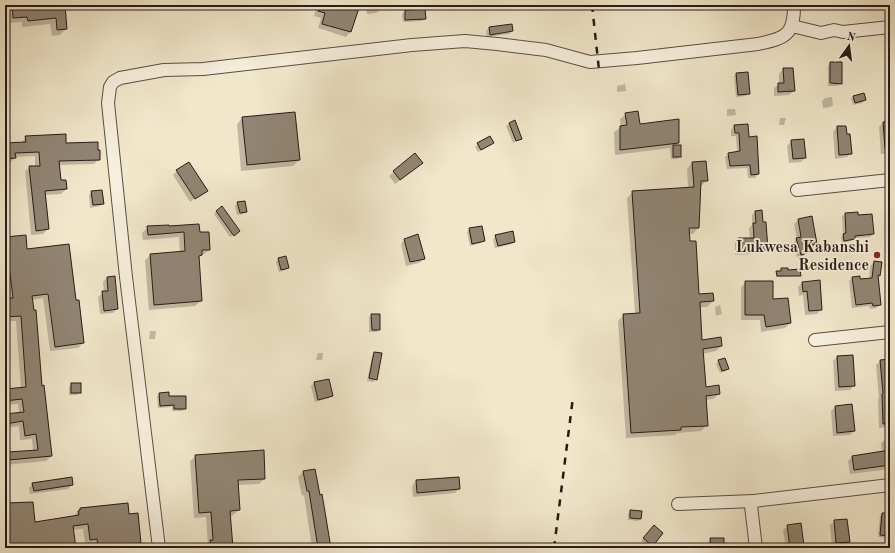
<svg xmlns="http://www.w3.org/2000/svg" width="895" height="553" viewBox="0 0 895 553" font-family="'Old Standard TT',serif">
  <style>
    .shadow { fill: #0003 }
    .building { fill: #918574; stroke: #281b16 }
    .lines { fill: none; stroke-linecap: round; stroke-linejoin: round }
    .minor-casing { stroke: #5a4e43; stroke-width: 14 }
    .minor { stroke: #f6efdd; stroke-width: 12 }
    .rail { stroke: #281b16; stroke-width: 2.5; stroke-dasharray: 7 7; stroke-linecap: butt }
    .poi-dot { fill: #8f2418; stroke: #f6efdd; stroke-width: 1.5 }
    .labels { text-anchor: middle; stroke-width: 3.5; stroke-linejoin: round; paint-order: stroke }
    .poi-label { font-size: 16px; font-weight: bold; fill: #281b16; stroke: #f6efdd; text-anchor: end }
  </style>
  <rect width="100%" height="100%" fill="#f1e7cb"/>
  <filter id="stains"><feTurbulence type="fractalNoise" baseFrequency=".005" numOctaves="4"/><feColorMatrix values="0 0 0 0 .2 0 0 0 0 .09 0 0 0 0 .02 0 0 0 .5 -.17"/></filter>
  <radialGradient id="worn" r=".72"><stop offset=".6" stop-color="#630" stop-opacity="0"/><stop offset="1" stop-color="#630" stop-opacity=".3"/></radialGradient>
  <g class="shadow">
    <polygon points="6,5 64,5 66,29 60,35 52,36 50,24 22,27 22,22 8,23"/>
    <polygon points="317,5 359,5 350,32 346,37 318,28 321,18 314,16"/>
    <polygon points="366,5 378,5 379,11 376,13 367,14"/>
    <polygon points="820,5 832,5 821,7"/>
    <polygon points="405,11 425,19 422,21 403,22 402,14"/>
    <polygon points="489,28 512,31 509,34 487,37 486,31"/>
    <polygon points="830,63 841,83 838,86 828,86 828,66"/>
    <polygon points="783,69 792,69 794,91 789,95 774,96 774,88 779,84 779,74"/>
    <polygon points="737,74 749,93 746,96 736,97 734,76"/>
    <polygon points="625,84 626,91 617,92 617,86"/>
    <polygon points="854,96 865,100 862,103 853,105 851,99"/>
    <polygon points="832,97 833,105 830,107 823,108 822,101 825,98"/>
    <polygon points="727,109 735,109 736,115 727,116"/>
    <polygon points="626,114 639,125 678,143 674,146 680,156 677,159 671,159 670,148 615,155 614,132 621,127 620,119"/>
    <polygon points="242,118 299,160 293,166 241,171 237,124"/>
    <polygon points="780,118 786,118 784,125 779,125"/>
    <polygon points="514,121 521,138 513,143 506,126"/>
    <polygon points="890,122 890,153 881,154 879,127 883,123"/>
    <polygon points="734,126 748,138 758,174 755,178 748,178 747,168 727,169 725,157 729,154 737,152 736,136 731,136 731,130"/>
    <polygon points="837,127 845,127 851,153 847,157 835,159 833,132"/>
    <polygon points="26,137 65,144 99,159 94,164 59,165 60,181 66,189 61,194 45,195 48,229 43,234 31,235 25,171 30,167 35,167 35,156 15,157 10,163 5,163 5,144 21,143"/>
    <polygon points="791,141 805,158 801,162 789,163 787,146"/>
    <polygon points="493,143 478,152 475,147 478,144"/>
    <polygon points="415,155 417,167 395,184 389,176"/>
    <polygon points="692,163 707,180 701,186 699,186 698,228 693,234 688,234 699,295 713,301 707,307 699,307 702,341 721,346 716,351 702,354 705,388 719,394 713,399 705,400 707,425 701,431 677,433 675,435 626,438 618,321 624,315 635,314 627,198 633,192 688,188 687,169"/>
    <polygon points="177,171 206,191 190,202 173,175"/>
    <polygon points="92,192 103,204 100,206 90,208 89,195"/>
    <polygon points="238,203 246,211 243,214 237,215 235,206"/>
    <polygon points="222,207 236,233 230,237 214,214"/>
    <polygon points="890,210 890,239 888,213"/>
    <polygon points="755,212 762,223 767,250 763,253 735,255 735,243 739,239 750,239 749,228 752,225 752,215"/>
    <polygon points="845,214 857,216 873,234 870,237 855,238 851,241 842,243 841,237 843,235 842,216"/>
    <polygon points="799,219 816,244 812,248 805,249 806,253 802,257 797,258 793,243 797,239 794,224"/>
    <polygon points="148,227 168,227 199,233 209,250 203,255 201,255 198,258 201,301 195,306 149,310 145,260 151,255 180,253 179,237 143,240 142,233"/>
    <polygon points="469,229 484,241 481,243 470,246 467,232"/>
    <polygon points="496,236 514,242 512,244 495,248 493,239"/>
    <polygon points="5,238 26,250 75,301 83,343 78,348 50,351 43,298 31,300 41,387 51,456 46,461 5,465 5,453 33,452 32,439 20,440 19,426 5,428 5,415 19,413 18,404 5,405 5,390 21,389 16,321 5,321 5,299 8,299 5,278"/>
    <polygon points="405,239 424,259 419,263 406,266 401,244"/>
    <polygon points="285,257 288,267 286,270 279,272 276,262 278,259"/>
    <polygon points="890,259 890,271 889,271 888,261"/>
    <polygon points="874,262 879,275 877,278 880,305 876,308 870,309 869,306 852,308 849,281 853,278 859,280 869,279 870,266"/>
    <polygon points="781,269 787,271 800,276 776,277 776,273 780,272"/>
    <polygon points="114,277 117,309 113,313 100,314 98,297 104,292 103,282 107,278"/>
    <polygon points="746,282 772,300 790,323 785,328 761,332 760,320 741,320 741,287"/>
    <polygon points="802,283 821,309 817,314 805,315 803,295 799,296 798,287"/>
    <polygon points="720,305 722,314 716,316 715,307"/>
    <polygon points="372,315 379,329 377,332 369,332 369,317"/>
    <polygon points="150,331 156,331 155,339 149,339"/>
    <polygon points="318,353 323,353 322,360 316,360"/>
    <polygon points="374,353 376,379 373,382 367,381 372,356"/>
    <polygon points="837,357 854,385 850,390 835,391 833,361"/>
    <polygon points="890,360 890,427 879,428 878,399 879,398 876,365 881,361"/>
    <polygon points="719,361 728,368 726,371 720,373 716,364"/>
    <polygon points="328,380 332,396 329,398 315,402 311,386 314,383"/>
    <polygon points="71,384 80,392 77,395 69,395 69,387"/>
    <polygon points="160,394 168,397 185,409 182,411 172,411 172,407 158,408 157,396"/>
    <polygon points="835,407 854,431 850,435 833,436 831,411"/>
    <polygon points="890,438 890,469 850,474 848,461 852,457 882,453 881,443 886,439"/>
    <polygon points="196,456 264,479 259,484 237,485 239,510 233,515 230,516 232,548 205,548 205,546 208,544 206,517 194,518 190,461"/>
    <polygon points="303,472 330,548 312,548 304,495 302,496 298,477"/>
    <polygon points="458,478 459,489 455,493 413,497 412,486 416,481"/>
    <polygon points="33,483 72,485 68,489 30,494 29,488"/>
    <polygon points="7,504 35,523 73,517 80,509 128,515 140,543 135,548 93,548 92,544 85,544 83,529 72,530 75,548 5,548 5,506"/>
    <polygon points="631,511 640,518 638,521 628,520 628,514"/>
    <polygon points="882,514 890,514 890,537 888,538 878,537 880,516"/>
    <polygon points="835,521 849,541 844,546 832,547 830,525"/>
    <polygon points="788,526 803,546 801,548 786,548 783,530"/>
    <polygon points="651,529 652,545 650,548 641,541"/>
    <polygon points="711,539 723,548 708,548 708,542"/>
    <polygon points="242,542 252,548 237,548"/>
    <polygon points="678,545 687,548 675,548"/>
  </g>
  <g class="building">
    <polygon points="12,5 65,5 67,29 57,30 56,18 28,21 27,17 13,18"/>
    <polygon points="320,5 360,5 351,32 322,24 325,13 318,11"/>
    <polygon points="425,9 426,19 405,20 405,10"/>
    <polygon points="512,24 513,31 490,35 489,27"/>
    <polygon points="830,62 842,62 842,84 830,83"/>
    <polygon points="783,68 793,68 795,91 778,92 778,83 784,83"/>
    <polygon points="748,72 750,94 738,95 736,73"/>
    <polygon points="864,93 866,100 855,103 853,96"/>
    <polygon points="638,111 640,124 679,119 679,143 620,150 620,126 627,125 625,113"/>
    <polygon points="295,112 300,160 247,165 242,117"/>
    <polygon points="515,120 522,139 516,141 509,123"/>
    <polygon points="890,121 890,148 885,148 883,122"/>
    <polygon points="748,124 749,137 757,136 759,174 751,175 750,165 730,166 728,153 740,151 739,133 735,133 734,125"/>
    <polygon points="837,126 846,126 847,134 850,134 852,154 839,155"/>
    <polygon points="66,134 66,143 98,142 98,150 100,150 100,160 59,161 61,180 66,180 67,189 45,191 49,229 36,231 29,166 40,166 39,152 15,153 16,158 5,159 5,143 26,142 25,136"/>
    <polygon points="490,136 494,143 481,150 477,143"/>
    <polygon points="804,139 806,158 793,159 791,140"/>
    <rect x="673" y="145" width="8" height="12"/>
    <polygon points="415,153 423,163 400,180 393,171"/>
    <polygon points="706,161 708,181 701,181 699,228 689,228 690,241 696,241 699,294 713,293 714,301 700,302 702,340 721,337 722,346 703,349 706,387 719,385 720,394 706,396 708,426 681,427 681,430 631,433 623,314 640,313 632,191 694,187 692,162"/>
    <polygon points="189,162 208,191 195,199 176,170"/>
    <polygon points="102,190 104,204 93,205 91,191"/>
    <polygon points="245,201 247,212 240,213 237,202"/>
    <polygon points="222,206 240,231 234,236 216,211"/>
    <polygon points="762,210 763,222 766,222 768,250 739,252 738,238 754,238 753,223 756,223 755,211"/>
    <polygon points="858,212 858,215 872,214 874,234 855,236 855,239 844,241 843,234 846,233 845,213"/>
    <polygon points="812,216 817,244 806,246 807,253 801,255 796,238 801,237 798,219"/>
    <polygon points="199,224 200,232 209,232 210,250 202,250 202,255 199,256 202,301 154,305 150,254 185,251 184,232 148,235 147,226 169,225 169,226"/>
    <polygon points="482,226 485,241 472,244 469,228"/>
    <polygon points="513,231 515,242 498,246 495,235"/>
    <polygon points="418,234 425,259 410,262 404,239"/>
    <polygon points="26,235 27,249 69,244 76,300 79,300 84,343 55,347 48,294 32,296 34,310 36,310 42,386 44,385 52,456 8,460 8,452 38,450 36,434 25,436 23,421 5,424 5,414 24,412 22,399 5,401 5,389 26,387 21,316 5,317 5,298 13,298 10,273 5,274 5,237"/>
    <polygon points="286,256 289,268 281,270 278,258"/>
    <polygon points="874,261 882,262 880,276 878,275 881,305 873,306 872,303 856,305 852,277 860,276 860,279 872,278"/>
    <polygon points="781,268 788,268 788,270 800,269 801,276 777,276 776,271 781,271"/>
    <polygon points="115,276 118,309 104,311 102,291 108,291 107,277"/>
    <polygon points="820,280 822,310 809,311 807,291 803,292 802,282"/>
    <polygon points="745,281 773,281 773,299 788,298 791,323 766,327 764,315 745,315"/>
    <polygon points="371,314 380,314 380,330 372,330"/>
    <polygon points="374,352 382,353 377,380 369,378"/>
    <polygon points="853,355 855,386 839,387 837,356"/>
    <polygon points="725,358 729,369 722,371 718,360"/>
    <polygon points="890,359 890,423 883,424 882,394 883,393 880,360"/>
    <polygon points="329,379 333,396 318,400 314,382"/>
    <rect x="71" y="383" width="10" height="10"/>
    <polygon points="169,392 169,396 186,396 186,409 174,409 174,405 160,406 159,393"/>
    <polygon points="852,404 855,431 837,433 835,406"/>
    <polygon points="264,450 265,479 238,480 240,510 230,511 233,548 211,548 210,540 213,540 211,512 199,513 195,455"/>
    <polygon points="890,450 890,465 854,470 852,456"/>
    <polygon points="315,469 320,495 322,494 331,548 318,548 309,491 307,491 303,471"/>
    <polygon points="72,477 73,485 34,491 32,483"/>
    <polygon points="459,477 460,489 417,493 416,480"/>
    <polygon points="33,502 35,522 79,515 78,511 80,510 80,508 128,503 129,514 138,513 141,543 98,548 97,539 90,540 88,524 73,526 76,548 5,548 5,507 6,507 6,503"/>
    <polygon points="630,510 642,511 641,519 630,518"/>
    <polygon points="882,513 890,513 890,536 880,535"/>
    <polygon points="847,519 850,542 836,543 834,520"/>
    <polygon points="801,523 804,546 790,548 787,525"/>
    <polygon points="654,525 663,533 653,546 643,538"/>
    <polygon points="710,538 724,538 724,548 711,548"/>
  </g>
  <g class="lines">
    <defs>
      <g id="minor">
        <polyline points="792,26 821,33 834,30 843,32 890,27"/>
        <polyline points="797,190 890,180"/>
        <polyline points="815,340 890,332"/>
        <polyline points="678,504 754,501"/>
        <path d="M159 548 126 277 108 103 110 87 113 82 120 78 164 70 203 69 412 45 465 41 497 44 546 50 590 62 637 58 758 44C786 38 794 35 794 5"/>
        <polyline points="756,548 751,506 754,501 890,485"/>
      </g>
    </defs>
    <use href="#minor" class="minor-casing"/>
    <use href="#minor" class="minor"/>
    <g class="rail">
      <polyline points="592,5 599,70"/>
      <polyline points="554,548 573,397"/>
    </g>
  </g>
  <circle class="poi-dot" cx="877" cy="255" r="4"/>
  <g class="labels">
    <g class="poi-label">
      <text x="869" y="252">Lukwesa Kabanshi<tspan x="869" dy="18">Residence</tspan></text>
    </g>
  </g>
  <rect width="895" height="553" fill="none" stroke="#f1e7cb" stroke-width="20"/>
  <rect x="6" y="6" width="883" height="541" fill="none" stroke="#281b16" stroke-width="2"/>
  <rect x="10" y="10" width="875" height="533" fill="none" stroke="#281b16"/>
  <g transform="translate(849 46) rotate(14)" stroke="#f6efdd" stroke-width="3" paint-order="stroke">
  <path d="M0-3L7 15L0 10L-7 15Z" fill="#281b16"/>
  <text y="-6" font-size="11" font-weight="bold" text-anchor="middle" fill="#281b16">N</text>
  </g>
  <rect width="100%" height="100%" filter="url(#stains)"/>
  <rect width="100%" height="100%" fill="url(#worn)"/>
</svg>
